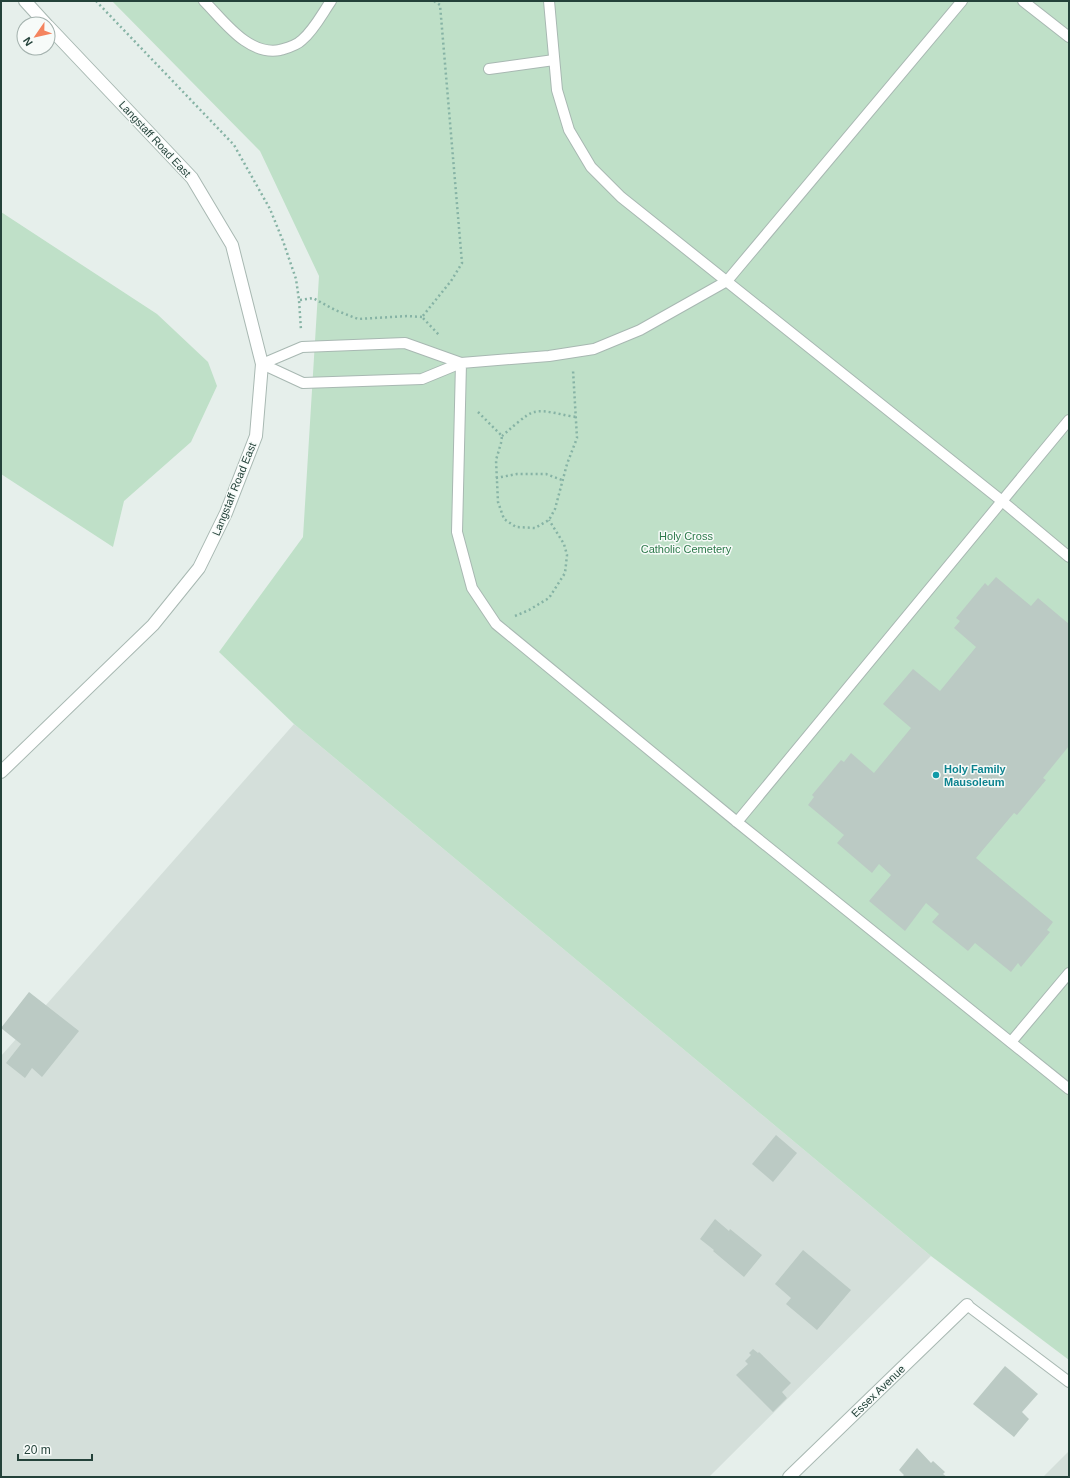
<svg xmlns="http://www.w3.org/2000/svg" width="1070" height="1478" viewBox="0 0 1070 1478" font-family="Helvetica,sans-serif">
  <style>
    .built { fill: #d4dfda }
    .green { fill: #bfe0c8 }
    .building { fill: #bbcac4 }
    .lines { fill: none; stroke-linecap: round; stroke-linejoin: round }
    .service-casing { stroke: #a8b8b2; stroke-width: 12 }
    .minor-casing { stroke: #a8b8b2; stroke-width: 14 }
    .tertiary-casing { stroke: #a8b8b2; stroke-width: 14 }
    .path { stroke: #86b3a5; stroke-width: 2.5; stroke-dasharray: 2 3; stroke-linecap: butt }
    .service { stroke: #fff; stroke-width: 10 }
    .minor { stroke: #fff; stroke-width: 12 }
    .tertiary { stroke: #fff; stroke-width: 12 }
    .culture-dot { fill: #0f9aa8; stroke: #f7fbf9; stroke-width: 1.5 }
    .labels { text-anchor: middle; stroke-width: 3; stroke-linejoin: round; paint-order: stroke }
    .street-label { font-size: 11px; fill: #24423a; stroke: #f7fbf9 }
    .park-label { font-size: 11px; fill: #2d7a4b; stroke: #f7fbf9 }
    .culture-label { font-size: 11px; font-weight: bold; fill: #0d838f; stroke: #f7fbf9; text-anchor: start }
  </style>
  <rect width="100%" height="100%" fill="#e6efeb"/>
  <g class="built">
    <polygon points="294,724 931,1256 709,1477 1,1477 1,1056"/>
    <polygon points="1069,1451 1069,1477 1043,1477"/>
  </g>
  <g class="green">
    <polygon points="112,1 1069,1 1069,1360 931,1256 294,724 219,652 303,537 319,276 260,151"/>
    <polygon points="1,212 157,314 208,362 217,386 191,442 124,501 113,547 1,474"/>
  </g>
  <g class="building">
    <polygon points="996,577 1031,606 1038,598 1069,624 1069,633 1068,635 1069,636 1069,746 1043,778 1046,780 1017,815 1014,813 976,858 1053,922 1047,930 1050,932 1021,967 1018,963 1011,972 975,943 968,951 932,922 939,914 926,903 905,931 869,901 891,875 879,864 872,873 837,843 844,835 808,805 814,797 812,795 841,760 844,762 851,753 874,773 911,728 883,704 913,669 940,691 976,647 954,628 960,621 956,618 985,583 988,586"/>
    <polygon points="29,992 79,1031 42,1077 32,1068 25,1078 6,1063 21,1044 1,1028"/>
    <polygon points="776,1135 797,1153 773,1182 752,1164"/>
    <polygon points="715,1219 729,1231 730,1229 762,1255 744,1277 713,1251 714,1250 700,1239"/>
    <polygon points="803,1250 851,1290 817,1330 786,1304 791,1298 775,1284"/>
    <polygon points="753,1349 758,1353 759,1352 791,1383 782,1392 787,1398 773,1412 736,1375 748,1364 745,1361 751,1355 749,1353"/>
    <polygon points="1005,1366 1038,1394 1022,1412 1029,1419 1014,1437 973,1404"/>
    <polygon points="917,1448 931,1463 933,1461 945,1472 943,1474 947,1477 902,1477 904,1475 899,1470"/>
  </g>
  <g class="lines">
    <defs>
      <g id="service">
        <path d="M204 1C224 21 248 56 280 50 287 48 296 46 302 40 314 30 322 14 331 1"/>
        <polyline points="549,1 557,90 569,130 591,167 621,197 1002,501 1069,557"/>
        <polyline points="962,1 727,281 640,330 594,349 549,356 461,363 457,532 472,588 496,624 737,822 1069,1089"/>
        <polyline points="1023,1 1069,37"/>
        <polyline points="489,69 554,60"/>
        <polyline points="262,364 303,383 422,379 461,363"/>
        <polyline points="262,364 302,347 405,343 461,363"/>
        <polyline points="737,822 1069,420"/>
        <polyline points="1011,1042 1069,973"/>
        <polyline points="967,1305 1069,1382"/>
      </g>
      <polyline id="minor" points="789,1477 967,1305"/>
      <g id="tertiary">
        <polyline points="25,1 46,24"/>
        <polyline points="1,772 153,625 199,568 226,513 256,436 262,364 232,245 192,178 48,26"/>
      </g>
    </defs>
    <use href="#service" class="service-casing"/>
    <use href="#minor" class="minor-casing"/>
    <use href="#tertiary" class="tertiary-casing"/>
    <g class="path">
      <polyline points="96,1 234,145 270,209 283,241 296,279 299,300 301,330"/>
      <polyline points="434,1 440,5 462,263 451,281 422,317 440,336"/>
      <polyline points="300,300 313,298 335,310 358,319 408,316 422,317"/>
      <polyline points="478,412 502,436 501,443 496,460 498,502 504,519 516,527 535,528 549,520 555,509 567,464 577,438 573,370"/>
      <path d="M502 436C508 431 527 413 534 412 546 409 564 416 577 417"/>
      <polyline points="496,478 517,474 546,474 562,480"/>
      <polyline points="515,616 529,610 549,598 565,573 567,555 564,544 549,520"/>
    </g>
    <use href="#service" class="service"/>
    <use href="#minor" class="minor"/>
    <use href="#tertiary" class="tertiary"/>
  </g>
  <circle class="culture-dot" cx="936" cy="775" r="4"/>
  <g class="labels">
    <g class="street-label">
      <text transform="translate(155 139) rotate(47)" y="4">Langstaff Road East</text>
      <text transform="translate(234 489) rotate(-68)" y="4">Langstaff Road East</text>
      <text transform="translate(878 1391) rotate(-44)" y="4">Essex Avenue</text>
    </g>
    <g class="park-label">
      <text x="686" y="540">Holy Cross<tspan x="686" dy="13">Catholic Cemetery</tspan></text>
    </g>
    <g class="culture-label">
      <text x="944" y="773">Holy Family<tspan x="944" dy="13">Mausoleum</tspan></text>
    </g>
  </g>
  <rect width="1070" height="1478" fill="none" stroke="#24423a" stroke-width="4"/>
  <g transform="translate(36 36) rotate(236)"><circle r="19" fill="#f7fbf9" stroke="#a3b1ad"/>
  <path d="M0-3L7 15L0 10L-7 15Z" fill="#f4845f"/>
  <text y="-6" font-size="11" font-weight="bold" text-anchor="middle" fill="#24423a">N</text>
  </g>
  <path d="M18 1454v6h74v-6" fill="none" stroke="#24423a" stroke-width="2"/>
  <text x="24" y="1454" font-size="12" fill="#24423a" stroke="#f7fbf9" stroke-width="3" paint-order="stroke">20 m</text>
</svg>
